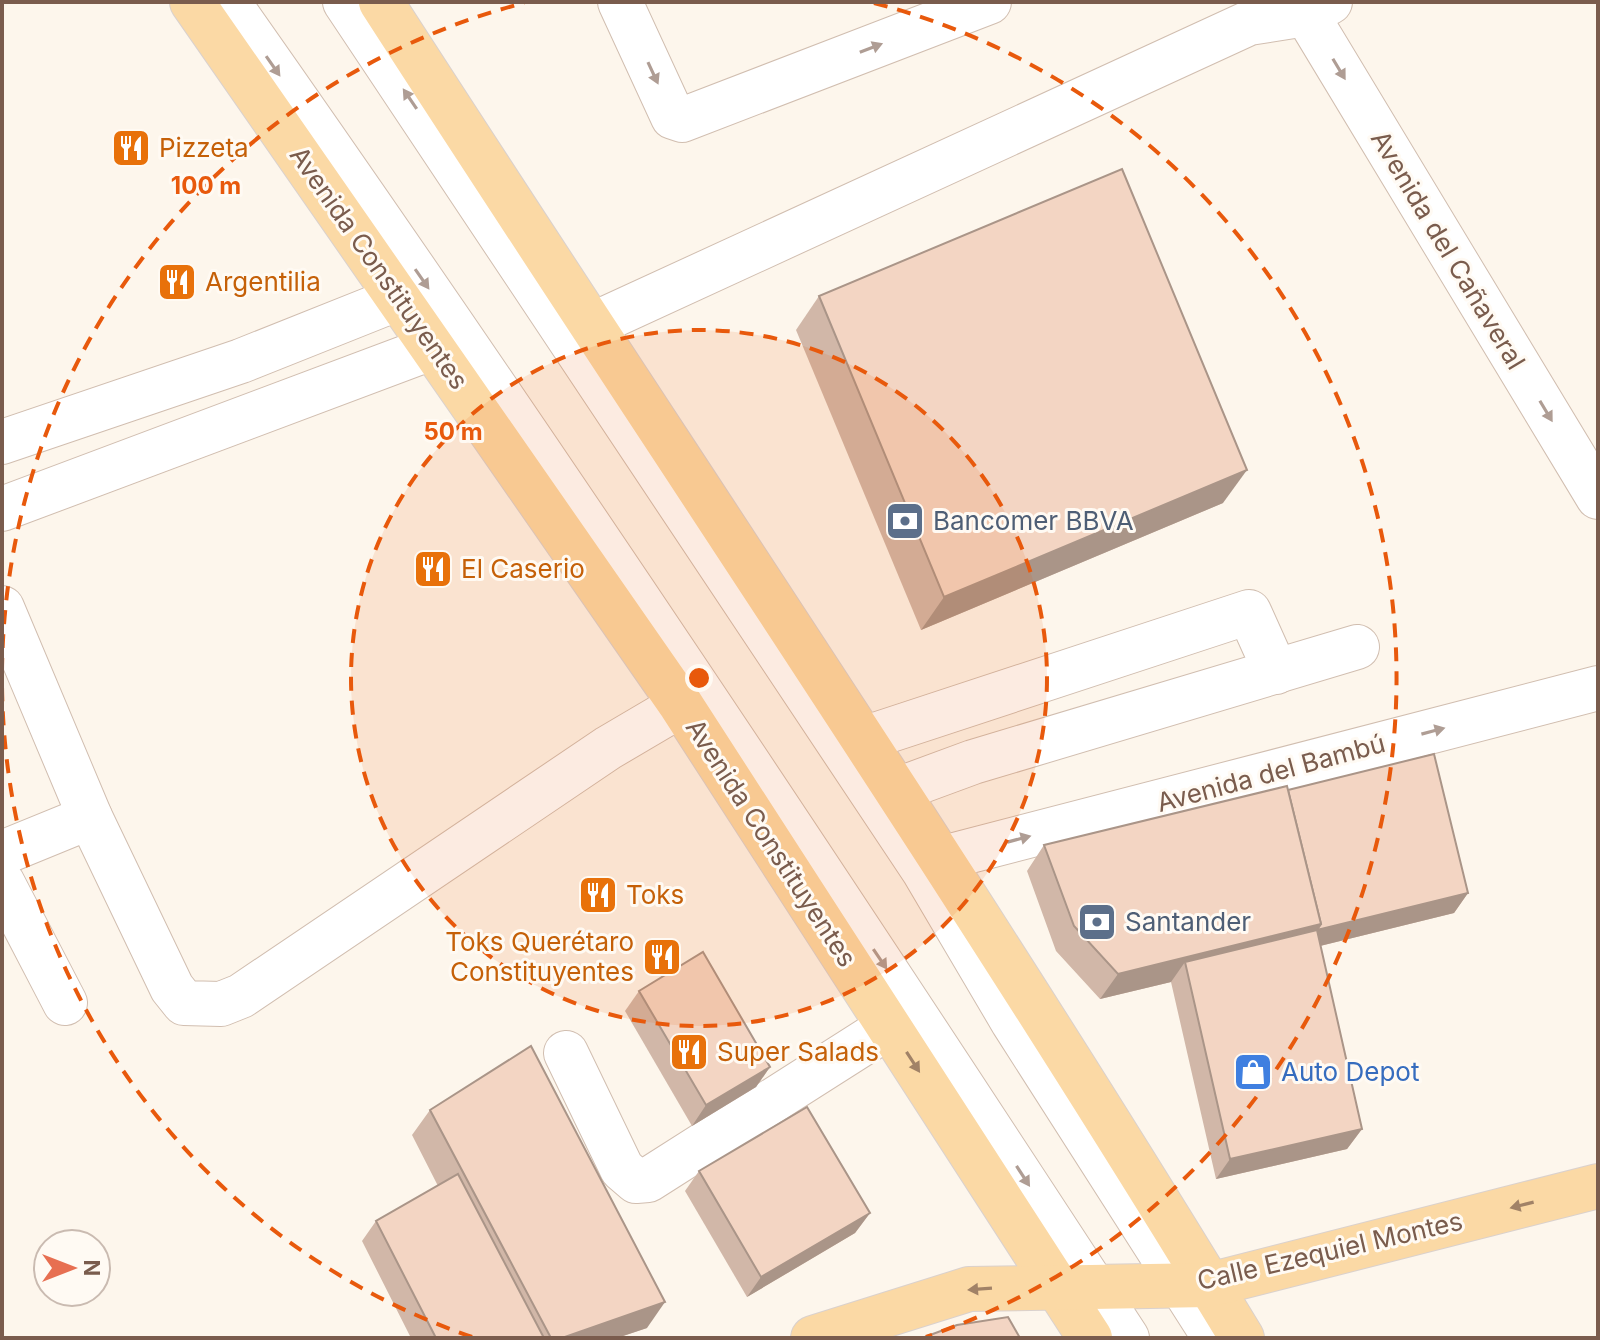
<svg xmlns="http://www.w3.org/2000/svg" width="1600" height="1340" viewBox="0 0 1600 1340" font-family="Inter,sans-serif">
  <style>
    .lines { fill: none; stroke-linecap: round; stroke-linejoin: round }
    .minor-casing { stroke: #d1beb0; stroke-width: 46 }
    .major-casing { stroke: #dad1cd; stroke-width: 46 }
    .minor { stroke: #fff; stroke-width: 44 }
    .major { stroke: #fbd9a5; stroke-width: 44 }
    .wall { fill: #d1b7a8 }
    .shaded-wall { fill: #aa9588 }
    .building { fill: #f3d5c3; stroke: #aa9588; stroke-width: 2 }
    .oneway { fill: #af9d94 }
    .oneway2 { fill: #a18267 }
    .ring { fill: none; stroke: #e8590c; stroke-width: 4; stroke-dasharray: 14 10 }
    .labels { text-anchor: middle; stroke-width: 6; stroke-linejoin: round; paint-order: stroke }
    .food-label { font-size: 26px; fill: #c56008; stroke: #fffaf3; text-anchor: start }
    .street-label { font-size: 26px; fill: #7a5c4d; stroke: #fffaf3 }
    .service-label { font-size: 26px; fill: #4e5e75; stroke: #fffaf3; text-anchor: start }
    .shop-label { font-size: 26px; fill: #366cbe; stroke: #fffaf3; text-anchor: start }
    .centre { fill: #e8590c; stroke: #fffaf3; stroke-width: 4 }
    .ring-label { font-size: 24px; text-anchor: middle; font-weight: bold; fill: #e8590c; stroke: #fffaf3; stroke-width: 6; stroke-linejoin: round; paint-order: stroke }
  </style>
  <rect width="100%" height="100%" fill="#fdf6ec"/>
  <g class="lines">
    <defs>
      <g id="minor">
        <path d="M228 2C537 441 834 889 1127 1338"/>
        <polyline points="345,2 924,871 1013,1022 1215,1338"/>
        <polyline points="620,2 673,117 682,120 989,2"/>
        <polyline points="1299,2 1598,497"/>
        <polyline points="590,326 1249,23 1306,14 1330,2"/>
        <polyline points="2,442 241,361 399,298"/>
        <polyline points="2,509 434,347"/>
        <polyline points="2,608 90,817 172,988 184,1003 221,1004 241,996 608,748 681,705"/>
        <polyline points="863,739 1249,612 1276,672"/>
        <polyline points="897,790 973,762 1357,647"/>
        <polyline points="2,853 90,817"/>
        <polyline points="943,858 1598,688"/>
        <polyline points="2,882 65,1003"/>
        <polyline points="566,1053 622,1169 636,1181 648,1180 890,1026"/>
      </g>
      <g id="major">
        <polyline points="192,2 681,705 1090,1338"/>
        <path d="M381 2C668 447 967 885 1242 1338"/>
        <polyline points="813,1338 969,1289 1209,1285 1598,1186"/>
      </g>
    </defs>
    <use href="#minor" class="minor-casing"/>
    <use href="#major" class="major-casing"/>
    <use href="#minor" class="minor"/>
    <use href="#major" class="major"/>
  </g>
  <g class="wall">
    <polygon points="819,296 1223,503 921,630 796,330"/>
    <polygon points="1288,790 1468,893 1454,913 1320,946 1362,1129 1347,1149 1216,1179 1171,982 1100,999 1056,951 1027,871 1044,845"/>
    <polygon points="639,991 770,1067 756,1087 692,1126 625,1011"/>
    <polygon points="430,1110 647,1328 617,1338 411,1338 362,1241 376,1221 438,1186 412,1135"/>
    <polygon points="699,1171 870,1213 855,1233 747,1297 685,1191"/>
  </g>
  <g class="shaded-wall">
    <polygon points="1247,470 1223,503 921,630 944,597"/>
    <polygon points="1468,893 1454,913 1189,978 1185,962 1171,982 1100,999 1118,974 1321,924"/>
    <polygon points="770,1067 756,1087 692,1126 706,1105"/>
    <polygon points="1362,1129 1347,1149 1216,1179 1230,1159"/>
    <polygon points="870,1213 855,1233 747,1297 761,1277"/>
    <polygon points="665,1302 647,1328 617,1338 562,1338"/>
  </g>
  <g class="building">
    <polygon points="1122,169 1247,470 944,597 819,296"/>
    <polygon points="1434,754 1468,893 1317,930 1321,924 1288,790"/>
    <polygon points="1287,786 1321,924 1118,974 1074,926 1044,845"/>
    <polygon points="1317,930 1362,1129 1230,1159 1185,962"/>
    <polygon points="703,952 770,1067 706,1105 639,991"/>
    <polygon points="531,1046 665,1302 562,1338 551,1338 430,1110"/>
    <polygon points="807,1107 870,1213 761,1277 699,1171"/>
    <polygon points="458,1174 544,1338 436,1338 376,1221"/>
    <polygon points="1008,1317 1020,1338 922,1338 957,1325"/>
  </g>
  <defs><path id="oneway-solid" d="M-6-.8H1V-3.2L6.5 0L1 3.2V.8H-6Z" transform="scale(2)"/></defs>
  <g class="oneway">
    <use href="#oneway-solid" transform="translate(871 48) rotate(-21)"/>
    <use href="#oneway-solid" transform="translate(273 66) rotate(55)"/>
    <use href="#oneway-solid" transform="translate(1339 69) rotate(59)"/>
    <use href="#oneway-solid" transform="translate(653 73) rotate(65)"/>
    <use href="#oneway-solid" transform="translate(410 99) rotate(-124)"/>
    <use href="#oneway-solid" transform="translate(422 279) rotate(55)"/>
    <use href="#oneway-solid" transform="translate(1546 411) rotate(59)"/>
    <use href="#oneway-solid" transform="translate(1433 731) rotate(-15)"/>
    <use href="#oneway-solid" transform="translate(1019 839) rotate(-15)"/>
    <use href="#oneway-solid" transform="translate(880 959) rotate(56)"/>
    <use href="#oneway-solid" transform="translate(1023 1176) rotate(57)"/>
  </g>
  <g class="oneway2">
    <use href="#oneway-solid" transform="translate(913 1062) rotate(57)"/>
    <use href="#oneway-solid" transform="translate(1522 1205) rotate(166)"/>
    <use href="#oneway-solid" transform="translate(980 1289) rotate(176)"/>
  </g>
  <circle cx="699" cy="678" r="348" fill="#e8590c" fill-opacity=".12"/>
  <g class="ring">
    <circle cx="699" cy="678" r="348"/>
    <path d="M472 1337A697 697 0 0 1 2 684M2 672A697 697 0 0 1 524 3M874 3A697 697 0 0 1 926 1337"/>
  </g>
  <defs>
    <symbol id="restaurant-square" viewBox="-11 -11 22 22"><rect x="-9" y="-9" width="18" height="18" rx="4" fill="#e8710a" stroke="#fffaf3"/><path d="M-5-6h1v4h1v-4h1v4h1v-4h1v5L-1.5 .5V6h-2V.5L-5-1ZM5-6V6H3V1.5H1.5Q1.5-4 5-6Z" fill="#fff"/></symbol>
    <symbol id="bank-square" viewBox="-11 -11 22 22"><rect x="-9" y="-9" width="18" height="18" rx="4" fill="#5c6f8a" stroke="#fffaf3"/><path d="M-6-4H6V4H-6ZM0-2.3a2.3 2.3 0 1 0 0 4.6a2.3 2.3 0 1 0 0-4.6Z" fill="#fff"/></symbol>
    <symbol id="shop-square" viewBox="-11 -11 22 22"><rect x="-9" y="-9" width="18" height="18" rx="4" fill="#3f7fe0" stroke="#fffaf3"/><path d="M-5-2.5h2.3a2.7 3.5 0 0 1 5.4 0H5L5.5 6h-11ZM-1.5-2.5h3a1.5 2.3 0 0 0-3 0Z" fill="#fff"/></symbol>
  </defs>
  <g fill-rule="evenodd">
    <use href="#restaurant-square" x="109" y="126" width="44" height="44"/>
    <use href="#restaurant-square" x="155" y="260" width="44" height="44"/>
    <use href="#bank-square" x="883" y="499" width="44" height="44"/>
    <use href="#restaurant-square" x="411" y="547" width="44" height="44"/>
    <use href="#restaurant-square" x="576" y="873" width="44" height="44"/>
    <use href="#bank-square" x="1075" y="900" width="44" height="44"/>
    <use href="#restaurant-square" x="640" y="935" width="44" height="44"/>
    <use href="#restaurant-square" x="667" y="1030" width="44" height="44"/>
    <use href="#shop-square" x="1231" y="1050" width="44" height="44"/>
  </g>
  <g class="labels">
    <g class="food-label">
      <text x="159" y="157">Pizzeta</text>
      <text x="205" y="291">Argentilia</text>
      <text x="461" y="578">El Caserio</text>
      <text x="626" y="904">Toks</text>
      <text x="634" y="951" text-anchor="end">Toks Querétaro<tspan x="634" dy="30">Constituyentes</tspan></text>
      <text x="717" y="1061">Super Salads</text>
    </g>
    <g class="street-label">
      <text transform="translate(1448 250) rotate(59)" y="9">Avenida del Cañaveral</text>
      <text transform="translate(379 268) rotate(55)" y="9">Avenida Constituyentes</text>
      <text transform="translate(1271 773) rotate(-15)" y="9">Avenida del Bambú</text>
      <text transform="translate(771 843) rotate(57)" y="9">Avenida Constituyentes</text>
      <text transform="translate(1330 1251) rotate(-13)" y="9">Calle Ezequiel Montes</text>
    </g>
    <g class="service-label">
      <text x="933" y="530">Bancomer BBVA</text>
      <text x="1125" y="931">Santander</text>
    </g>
    <g class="shop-label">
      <text x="1281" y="1081">Auto Depot</text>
    </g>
  </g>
  <circle cx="699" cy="678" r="12" class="centre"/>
  <g class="ring-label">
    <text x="206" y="194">100 m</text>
    <text x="453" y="440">50 m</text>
  </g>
  <rect width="1600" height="1340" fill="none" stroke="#7a5c4d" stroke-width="8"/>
  <g transform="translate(72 1268) rotate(90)"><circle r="38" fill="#fffaf3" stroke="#cabbb1" stroke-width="2"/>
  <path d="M0-6L14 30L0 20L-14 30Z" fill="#e76f51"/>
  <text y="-12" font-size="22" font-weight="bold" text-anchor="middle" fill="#7a5c4d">N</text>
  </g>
</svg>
